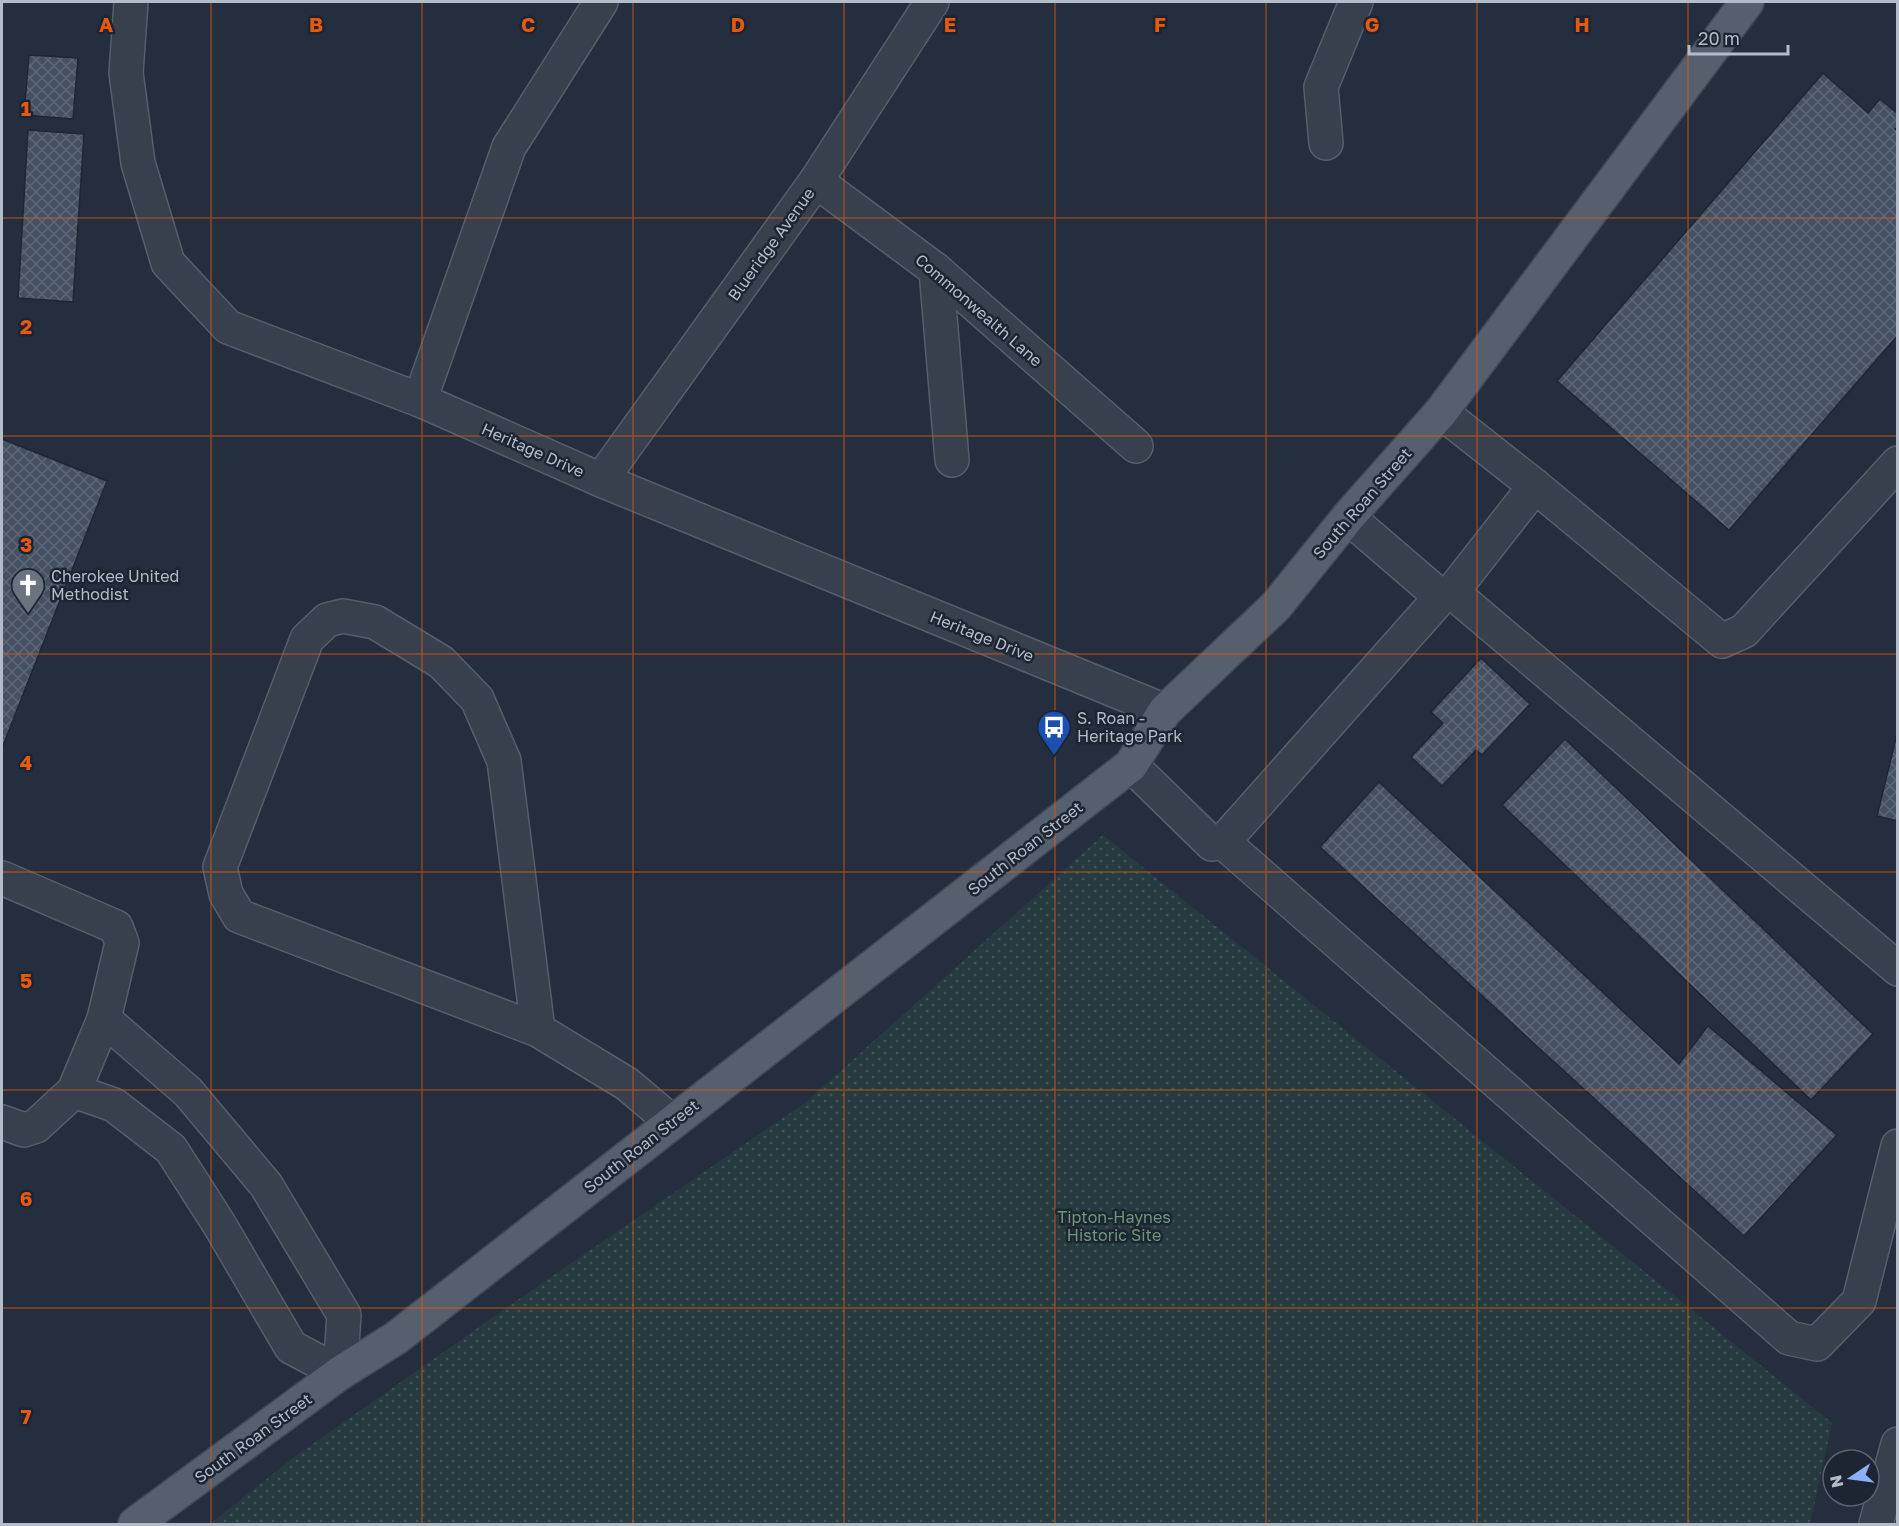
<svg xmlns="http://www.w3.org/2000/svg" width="1899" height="1526" viewBox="0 0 1899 1526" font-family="'Golos Text',sans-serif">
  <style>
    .park { fill: url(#park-dots) }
    .building { fill: url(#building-cross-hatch); stroke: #1f2735; stroke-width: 1.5 }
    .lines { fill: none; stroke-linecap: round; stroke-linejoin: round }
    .minor-casing { stroke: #565e6c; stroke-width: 36 }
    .major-casing { stroke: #414957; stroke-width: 36 }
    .minor { stroke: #38404e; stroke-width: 33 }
    .major { stroke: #565f6e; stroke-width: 33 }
    .grid { fill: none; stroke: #e8590c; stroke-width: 1.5; stroke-opacity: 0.55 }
    .labels { text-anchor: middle; stroke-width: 5; stroke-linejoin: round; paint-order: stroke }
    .street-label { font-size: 16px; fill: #b4bbc9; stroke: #1d2533 }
    .poi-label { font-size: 16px; fill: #b4bbc9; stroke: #1d2533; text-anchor: start }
    .park-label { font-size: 16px; fill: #6b9a78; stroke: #1d2533 }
    .grid-label { font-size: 20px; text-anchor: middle; font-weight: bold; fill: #e8590c; stroke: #1d2533; stroke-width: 5; stroke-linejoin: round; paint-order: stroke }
  </style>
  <defs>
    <pattern id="park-dots" width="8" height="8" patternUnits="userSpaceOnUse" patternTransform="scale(1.5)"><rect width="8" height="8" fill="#263b3f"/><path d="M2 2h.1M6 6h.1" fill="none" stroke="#435559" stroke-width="1.8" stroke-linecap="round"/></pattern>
    <pattern id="building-cross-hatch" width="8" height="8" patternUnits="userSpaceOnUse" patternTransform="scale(1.5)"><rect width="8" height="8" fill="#455062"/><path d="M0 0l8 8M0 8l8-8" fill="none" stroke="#5d6777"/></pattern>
  </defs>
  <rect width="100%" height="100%" fill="#242e3e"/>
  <polygon class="park" points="1103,835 1832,1423 1810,1524 210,1524 293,1458 509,1306 806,1102"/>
  <g class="building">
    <polygon points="29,55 78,58 73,119 24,115"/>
    <polygon points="1823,73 1868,113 1880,99 1898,114 1898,127 1895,129 1898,131 1898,335 1729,530 1557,381"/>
    <polygon points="28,130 84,134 73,302 18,298"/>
    <polygon points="2,439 107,481 2,748"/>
    <polygon points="1481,658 1530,704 1482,755 1476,750 1442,786 1411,757 1443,723 1431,712"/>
    <polygon points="1898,730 1898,821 1877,816"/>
    <polygon points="1565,739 1873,1034 1811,1100 1502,805"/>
    <polygon points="1379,782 1679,1064 1708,1026 1837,1135 1744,1236 1320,847"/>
  </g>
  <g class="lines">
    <defs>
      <g id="minor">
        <polyline points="131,2 126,73 138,163 168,263 228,327 420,400 601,480 1165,711"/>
        <polyline points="1326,143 1321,87 1356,2"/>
        <polyline points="816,181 936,270 1136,446"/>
        <polyline points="936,270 952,460"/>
        <polyline points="420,400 509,147 601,2"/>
        <polyline points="1441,412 1535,486 1722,641 1744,631 1898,463"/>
        <polyline points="601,480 816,181 932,2"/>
        <polyline points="1348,517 1441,597 1452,592 1535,486"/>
        <polyline points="1452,592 1898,969"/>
        <polyline points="1131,765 1212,844 1223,842 1441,597"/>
        <polyline points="1223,842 1789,1338 1817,1344 1859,1301 1898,1146"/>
        <polyline points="2,878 116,927 122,943 104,1019 74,1091 36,1126 24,1130 2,1122"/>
        <polyline points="538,1030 504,761 477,699 441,662 375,622 343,616 327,620 307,639 220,867 226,894 239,916 538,1030 627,1084 672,1122"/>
        <polyline points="74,1091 114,1105 171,1149 219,1224 291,1347 340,1373 344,1315 266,1185 188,1092 104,1019"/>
        <polyline points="1876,1524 1898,1444"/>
      </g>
      <polyline id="major" points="135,1524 340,1373 396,1338 1131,765 1165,711 1276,606 1348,517 1441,412 1747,2"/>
    </defs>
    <use href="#minor" class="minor-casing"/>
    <use href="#major" class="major-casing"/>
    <use href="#minor" class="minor"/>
    <use href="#major" class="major"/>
  </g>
  <path class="grid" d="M211 2V1524M422 2V1524M633 2V1524M844 2V1524M1055 2V1524M1266 2V1524M1477 2V1524M1688 2V1524M2 218H1898M2 436H1898M2 654H1898M2 872H1898M2 1090H1898M2 1308H1898"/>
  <defs>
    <symbol id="church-pin" viewBox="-11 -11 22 30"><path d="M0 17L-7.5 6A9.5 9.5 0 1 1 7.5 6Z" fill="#6b7280" stroke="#1d2533"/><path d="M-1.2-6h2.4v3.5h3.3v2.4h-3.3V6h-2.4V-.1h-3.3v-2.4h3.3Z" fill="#fff"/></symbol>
    <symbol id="bus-pin" viewBox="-11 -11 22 30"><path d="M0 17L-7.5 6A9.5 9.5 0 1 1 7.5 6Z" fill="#1a4fb4" stroke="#1d2533"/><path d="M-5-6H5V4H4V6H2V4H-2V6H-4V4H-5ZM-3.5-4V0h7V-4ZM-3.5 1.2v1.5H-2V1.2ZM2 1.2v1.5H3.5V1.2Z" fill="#fff"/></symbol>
  </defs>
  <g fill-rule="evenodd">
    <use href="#church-pin" x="9" y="566" width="38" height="52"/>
    <use href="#bus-pin" x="1035" y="708" width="38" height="52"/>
  </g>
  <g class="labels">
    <g class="street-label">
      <text transform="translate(771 244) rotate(-54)" y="6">Blueridge Avenue</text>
      <text transform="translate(979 310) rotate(41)" y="6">Commonwealth Lane</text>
      <text transform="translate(533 450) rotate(24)" y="6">Heritage Drive</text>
      <text transform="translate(1362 503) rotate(-49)" y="6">South Roan Street</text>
      <text transform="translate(982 636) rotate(22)" y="6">Heritage Drive</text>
      <text transform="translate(1025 848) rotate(-38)" y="6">South Roan Street</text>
      <text transform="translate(641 1146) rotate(-38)" y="6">South Roan Street</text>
      <text transform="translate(253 1438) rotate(-36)" y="6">South Roan Street</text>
    </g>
    <g class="poi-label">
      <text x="51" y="582">Cherokee United<tspan x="51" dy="18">Methodist</tspan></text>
      <text x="1077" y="724">S. Roan -<tspan x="1077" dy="18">Heritage Park</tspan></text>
    </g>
    <g class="park-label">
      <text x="1114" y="1223">Tipton-Haynes<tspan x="1114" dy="18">Historic Site</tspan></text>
    </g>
  </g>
  <g class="grid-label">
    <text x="106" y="32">A</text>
    <text x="316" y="32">B</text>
    <text x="528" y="32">C</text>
    <text x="738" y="32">D</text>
    <text x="950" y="32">E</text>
    <text x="1160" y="32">F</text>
    <text x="1372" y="32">G</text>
    <text x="1582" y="32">H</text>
    <text x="26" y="116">1</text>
    <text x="26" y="334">2</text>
    <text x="26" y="552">3</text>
    <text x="26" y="770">4</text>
    <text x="26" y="988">5</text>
    <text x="26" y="1206">6</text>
    <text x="26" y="1424">7</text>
  </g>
  <rect width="1899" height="1526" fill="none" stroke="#b4bbc9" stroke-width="6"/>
  <g transform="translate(1851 1478) rotate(257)"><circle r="28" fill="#1d2533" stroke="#59616f" stroke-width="1.5"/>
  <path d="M0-4.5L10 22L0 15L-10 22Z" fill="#8bb0f8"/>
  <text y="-9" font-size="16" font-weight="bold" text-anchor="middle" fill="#b4bbc9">N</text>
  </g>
  <path d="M1689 45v9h99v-9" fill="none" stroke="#b4bbc9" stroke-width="3"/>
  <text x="1698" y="45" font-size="18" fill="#b4bbc9" stroke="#1d2533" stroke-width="4.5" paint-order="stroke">20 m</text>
</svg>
